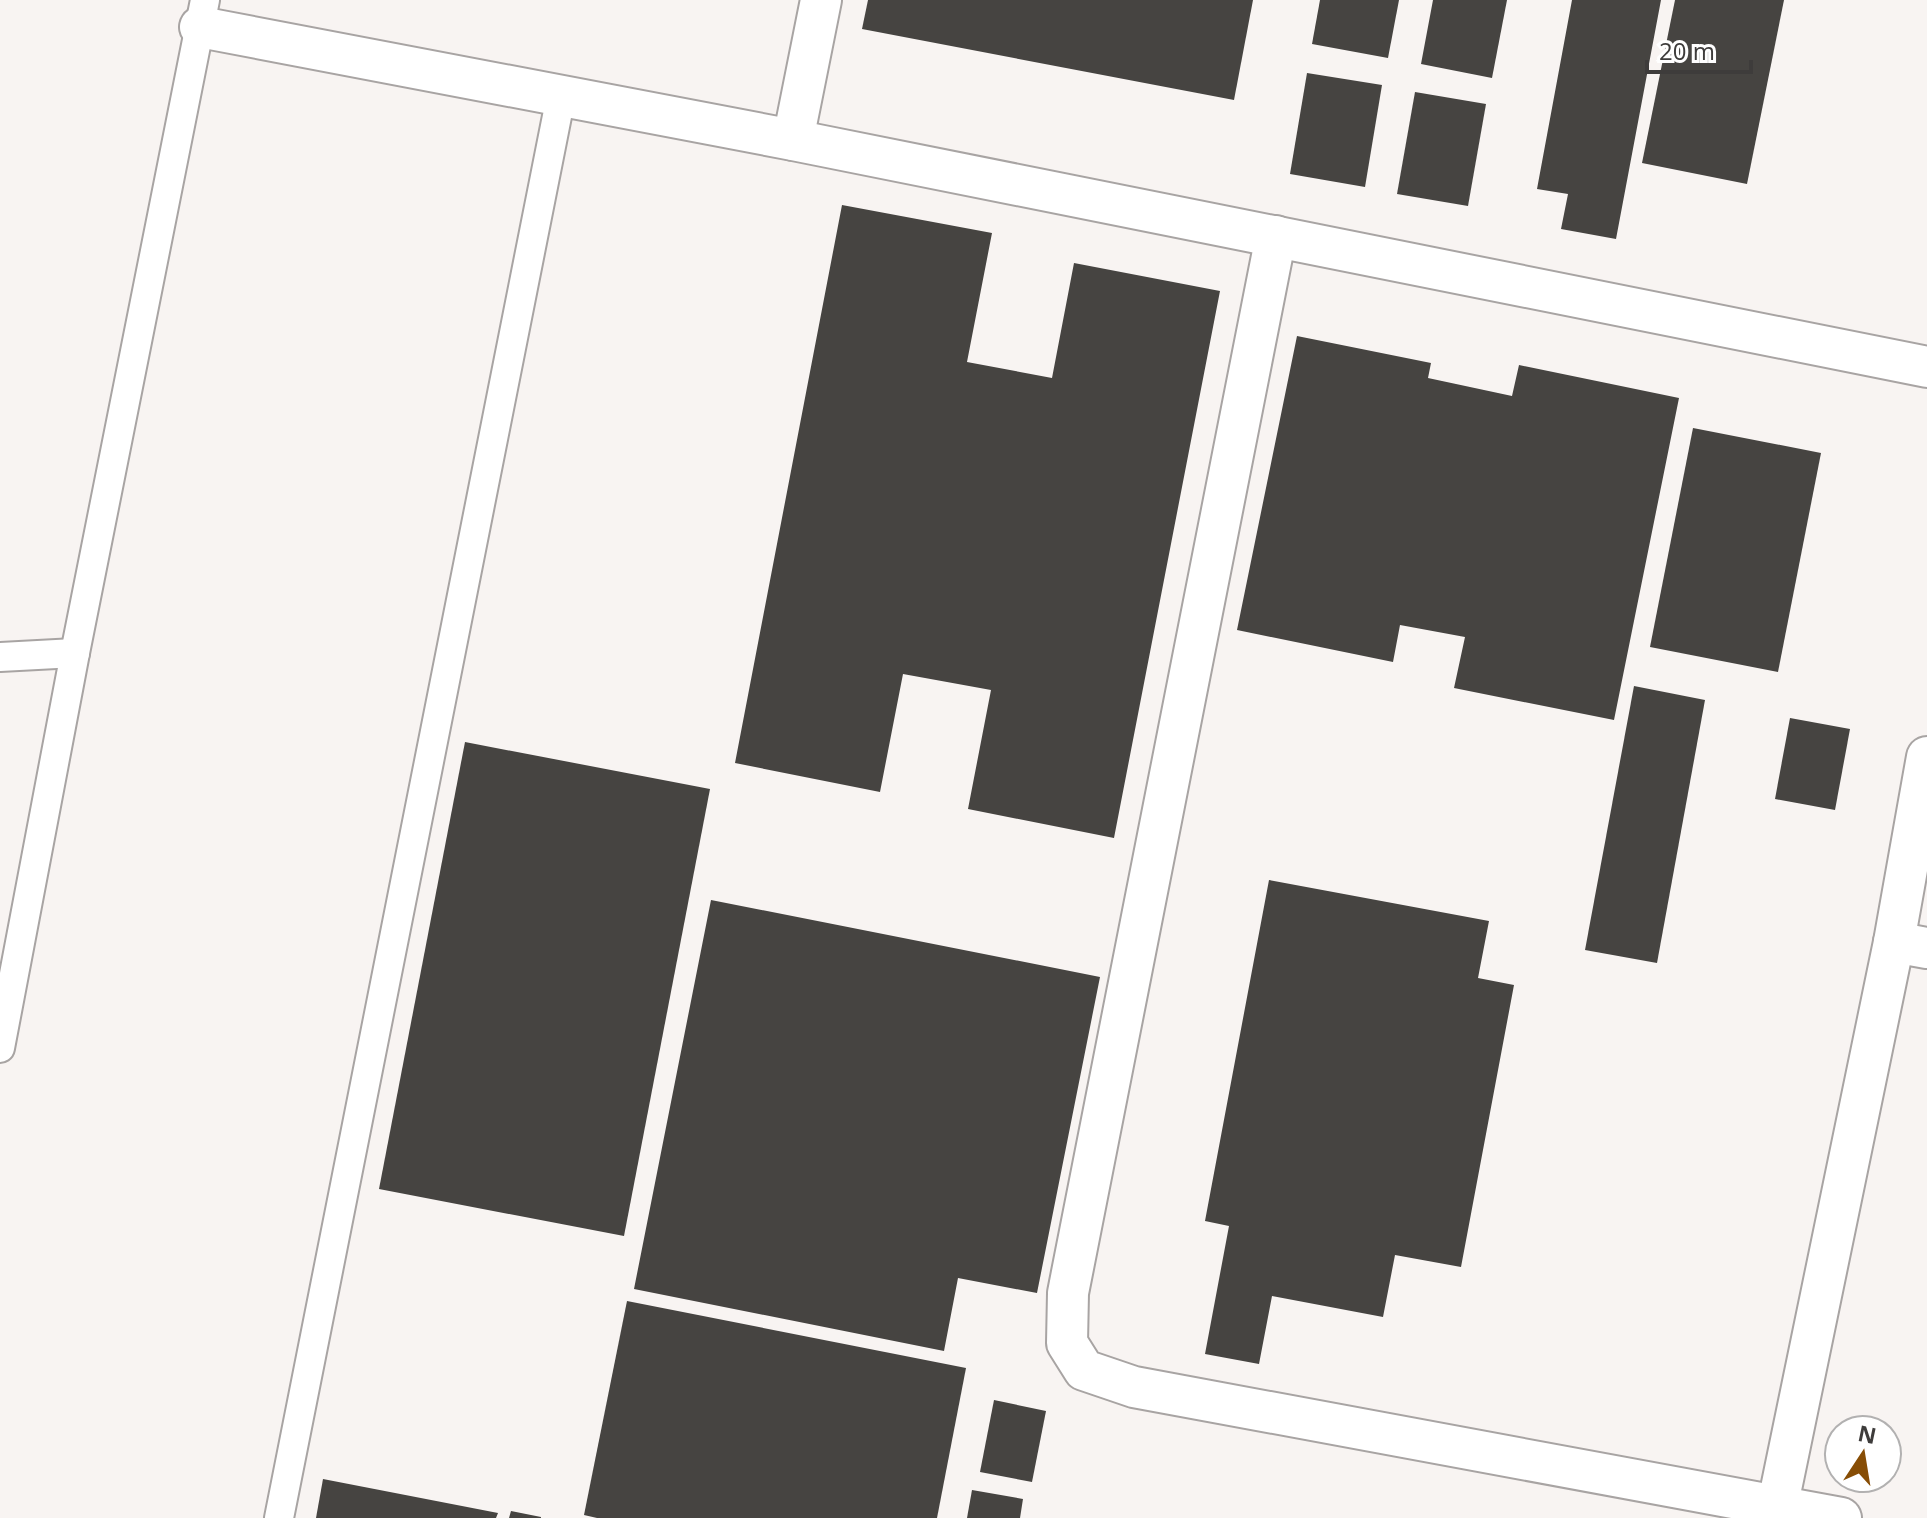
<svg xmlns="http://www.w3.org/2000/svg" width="1927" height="1518" viewBox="0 0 1927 1518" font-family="'Open Sans',sans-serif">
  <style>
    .building { fill: #464441 }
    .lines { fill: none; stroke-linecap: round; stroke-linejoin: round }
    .street-casing { stroke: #a8a4a3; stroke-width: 32 }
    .secondary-casing { stroke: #a8a4a3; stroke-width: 44 }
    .street { stroke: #fff; stroke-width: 28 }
    .secondary { stroke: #fff; stroke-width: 40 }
  </style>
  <rect width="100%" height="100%" fill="#f8f4f2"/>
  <g class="building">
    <polygon points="868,0 1253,0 1234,100 862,29"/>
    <polygon points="1320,0 1399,0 1388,58 1312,44"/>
    <polygon points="1433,0 1507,0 1492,78 1421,64"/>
    <polygon points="1572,0 1661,0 1616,239 1561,229 1568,194 1537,189"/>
    <polygon points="1675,0 1784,0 1747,184 1642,163"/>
    <polygon points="1307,73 1382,85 1365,187 1290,174"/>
    <polygon points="1415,92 1486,104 1468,206 1397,194"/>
    <polygon points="842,205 992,233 967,362 1052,378 1074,263 1220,291 1114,838 968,809 991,690 903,674 880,792 735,763"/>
    <polygon points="1297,336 1431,363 1428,378 1512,396 1519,365 1679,398 1614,720 1454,688 1465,637 1400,625 1393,662 1237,630"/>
    <polygon points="1693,428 1821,453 1778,672 1650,647"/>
    <polygon points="1634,686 1705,700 1657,963 1585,950"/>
    <polygon points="1790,718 1850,729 1835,810 1775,799"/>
    <polygon points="465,742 710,789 624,1236 379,1189"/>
    <polygon points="1269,880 1489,921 1478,978 1514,985 1461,1267 1395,1255 1383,1317 1272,1296 1259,1364 1205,1354 1229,1226 1205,1221"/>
    <polygon points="711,900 1100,977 1037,1293 958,1278 944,1351 634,1289"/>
    <polygon points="627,1301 966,1368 937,1518 597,1518 584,1515"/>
    <polygon points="994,1400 1046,1411 1032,1482 980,1472"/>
    <polygon points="323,1479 498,1513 496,1518 316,1518"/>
    <polygon points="972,1490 1023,1499 1020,1518 967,1518"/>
    <polygon points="511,1511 541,1517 541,1518 509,1518"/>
  </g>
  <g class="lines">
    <defs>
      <g id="street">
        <polyline points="0,657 75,653"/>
        <polyline points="0,1048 75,653 205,0"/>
        <polyline points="279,1518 561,96"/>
      </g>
      <g id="secondary">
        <polyline points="200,27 793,140 1927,367"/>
        <polyline points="793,140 821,0"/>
        <polyline points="1276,236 1068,1293 1067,1343 1084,1370 1134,1387 1841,1518"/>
        <polyline points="1894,942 1927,948"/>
        <polyline points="1775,1518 1894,942 1927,757"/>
      </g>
    </defs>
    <use href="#street" class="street-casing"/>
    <use href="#secondary" class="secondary-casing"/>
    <use href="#street" class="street"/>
    <use href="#secondary" class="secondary"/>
  </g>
  <g transform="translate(1863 1454) rotate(12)"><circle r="38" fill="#ffffff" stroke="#b2b1b1" stroke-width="2"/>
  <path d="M0-6L14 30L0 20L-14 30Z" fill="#874d05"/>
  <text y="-12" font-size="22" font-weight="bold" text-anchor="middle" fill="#3e3c3b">N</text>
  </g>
  <path d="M1647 60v12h104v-12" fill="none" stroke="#3e3c3b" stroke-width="4"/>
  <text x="1659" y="60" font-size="24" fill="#3e3c3b" stroke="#ffffff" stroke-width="6" paint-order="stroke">20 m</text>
</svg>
